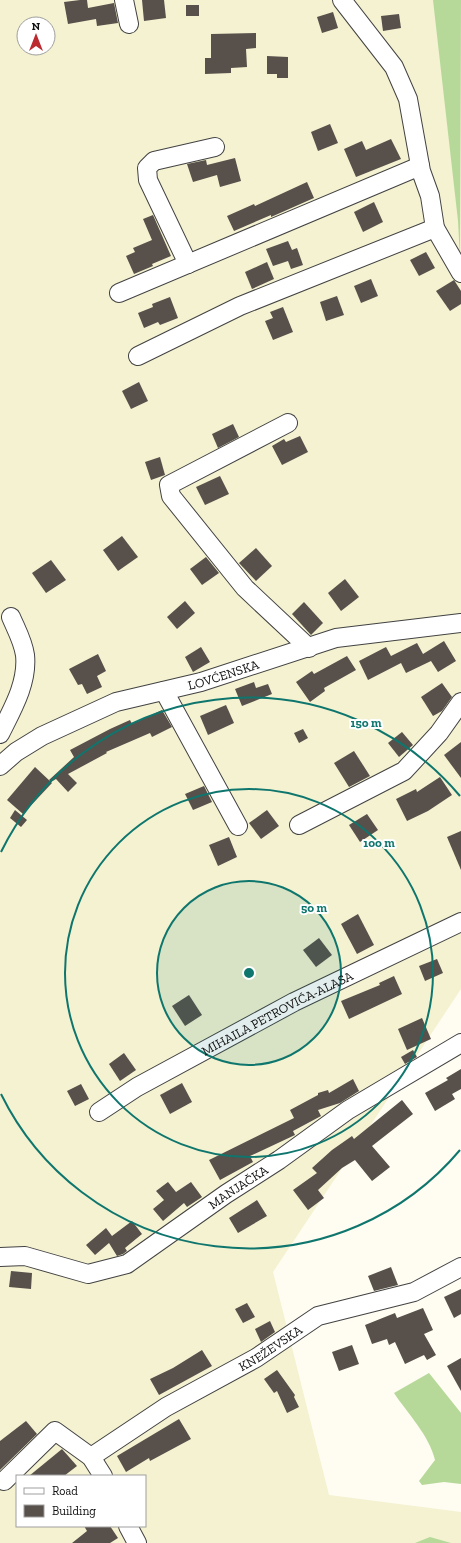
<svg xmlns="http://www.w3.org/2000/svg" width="461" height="1543" viewBox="0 0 461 1543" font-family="'Zilla Slab',serif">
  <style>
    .farmland { fill: #f4f2d1; fill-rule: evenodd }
    .forest { fill: #b6d99a }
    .building { fill: #57504b }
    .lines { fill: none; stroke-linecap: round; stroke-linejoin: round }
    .minor-casing { stroke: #424242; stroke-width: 20 }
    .minor { stroke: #fff; stroke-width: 18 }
    .ring { fill: none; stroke: #0f766e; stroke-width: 2 }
    .labels { text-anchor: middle; stroke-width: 4; stroke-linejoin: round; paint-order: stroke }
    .street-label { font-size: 13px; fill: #0f0f0f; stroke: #fff }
    .centre { fill: #0f766e; stroke: #fff; stroke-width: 2 }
    .ring-label { font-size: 12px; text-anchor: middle; font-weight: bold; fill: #0f766e; stroke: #fff; stroke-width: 4; stroke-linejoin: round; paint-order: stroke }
  </style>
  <rect width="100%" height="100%" fill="#fffcf1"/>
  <path class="farmland" d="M0 0H461V989L273 1272 329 1495 461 1512V1543H0ZM24 24H48V48H24ZM17 1476H145V1526H17Z"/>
  <g class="forest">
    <polygon points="433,0 461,0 460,259 458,221"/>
    <path d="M429 1373 461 1413V1484L444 1482 422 1485 419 1481 435 1460C429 1435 408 1414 394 1393Z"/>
    <polygon points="430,1537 451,1543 415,1543"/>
  </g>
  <g class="building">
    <polygon points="80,0 87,0 88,8 114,3 118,23 97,26 96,19 68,24 64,2"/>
    <polygon points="142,0 164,0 166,18 144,21"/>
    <rect x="186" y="5" width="13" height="11"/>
    <polygon points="333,12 338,28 322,33 317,17"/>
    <polygon points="399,14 401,28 383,31 381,16"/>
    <polygon points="256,33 256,48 246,49 247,67 231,68 231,73 205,74 205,58 211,58 211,34"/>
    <polygon points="267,56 288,57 288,78 277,78 277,74 267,74"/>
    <polygon points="330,124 338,143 318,151 311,132"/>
    <polygon points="391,139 401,159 356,177 344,149 362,141 366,150"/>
    <polygon points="235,158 241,181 220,187 217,175 193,182 187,164 206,160 207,165"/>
    <polygon points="307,182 314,198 271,217 271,215 234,231 227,216 254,204 255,206"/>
    <polygon points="374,202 383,222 363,232 354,212"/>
    <polygon points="153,215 171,256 152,264 153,266 134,274 126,256 135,252 133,248 152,240 143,219"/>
    <polygon points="288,241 292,250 297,248 303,265 291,269 288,261 273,266 266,249"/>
    <polygon points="426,252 435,268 419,276 410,260"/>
    <polygon points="267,262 274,279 252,289 245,272"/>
    <polygon points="371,279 378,296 361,303 354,286"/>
    <polygon points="454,280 461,291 461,304 450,311 436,291"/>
    <polygon points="337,296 344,315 326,321 320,302"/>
    <polygon points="170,297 178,318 160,325 158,322 144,328 138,313 153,307 152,304"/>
    <polygon points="283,307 293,332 273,340 265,321 273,318 270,312"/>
    <polygon points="139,382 148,401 131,409 122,391"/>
    <polygon points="233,424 239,437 218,448 212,434"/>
    <polygon points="300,436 308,452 282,465 272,446 284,439 286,442"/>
    <polygon points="160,457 165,475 151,480 145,462"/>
    <polygon points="220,476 229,494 205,505 196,487"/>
    <polygon points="122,536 138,557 118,571 103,550"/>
    <polygon points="256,548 272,566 256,581 239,563"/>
    <polygon points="206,557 219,573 202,585 190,569"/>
    <polygon points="51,560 66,580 46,593 32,573"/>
    <polygon points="345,579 359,597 341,611 328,593"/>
    <polygon points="185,601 195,613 177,629 167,617"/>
    <polygon points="304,602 323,623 311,635 292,614"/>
    <polygon points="444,641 456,661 438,672 431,661 406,673 401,663 368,680 359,661 386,647 391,656 417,643 423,654"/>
    <polygon points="201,647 210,662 193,672 185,657"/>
    <polygon points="98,654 106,671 97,676 102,687 87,694 82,684 78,685 69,669"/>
    <polygon points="347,656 356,670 324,688 325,691 310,702 296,682 312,671 314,674"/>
    <polygon points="254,682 256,688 268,684 272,694 242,706 235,689"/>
    <polygon points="442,683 452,697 442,711 433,716 421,697"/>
    <polygon points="226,705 234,723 208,735 200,716"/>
    <polygon points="162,710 172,727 152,737 150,733 106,752 107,753 68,774 77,783 68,792 56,779 51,782 49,780 74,757 70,750 110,729 130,720 132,724"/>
    <polygon points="303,729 308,738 299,743 294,733"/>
    <polygon points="402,732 413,745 399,757 388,743"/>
    <polygon points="461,742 461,778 444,755"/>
    <polygon points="354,751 370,776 349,787 334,763"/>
    <polygon points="35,767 52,783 23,814 7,800"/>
    <polygon points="440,777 452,795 428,811 407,821 396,799 416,789 417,792"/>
    <polygon points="204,786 212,802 193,810 185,794"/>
    <polygon points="15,810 27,820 21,827 10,818"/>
    <polygon points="267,810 279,826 261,839 249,823"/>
    <polygon points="367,814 378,830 360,842 349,825"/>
    <polygon points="461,831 461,870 447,837"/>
    <polygon points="229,837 237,857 218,866 209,845"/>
    <polygon points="358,914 374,945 357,954 341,924"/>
    <polygon points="319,938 332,955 316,967 303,950"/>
    <polygon points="437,959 443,973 425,981 419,966"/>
    <polygon points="394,976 402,994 349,1019 341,1001 380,985 379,983"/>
    <polygon points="189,995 202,1015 185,1026 172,1006"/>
    <polygon points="422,1018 431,1039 407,1050 398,1029"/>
    <polygon points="413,1050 417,1057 405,1064 401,1057"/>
    <polygon points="124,1053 136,1070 120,1081 109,1064"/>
    <polygon points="461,1069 461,1089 452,1094 455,1099 435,1111 425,1093 448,1080 446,1078"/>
    <polygon points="353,1079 359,1091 340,1103 318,1110 321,1116 293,1131 295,1135 250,1156 253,1162 220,1180 209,1160 294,1118 290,1110 318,1095 318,1093 328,1090 329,1093"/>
    <polygon points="182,1083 192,1102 170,1114 160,1095"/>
    <polygon points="81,1084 89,1099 75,1106 67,1091"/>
    <polygon points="402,1100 413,1114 372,1146 390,1167 372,1181 355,1160 342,1168 318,1190 324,1198 308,1210 293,1190 317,1173 312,1168 332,1150 352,1136 354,1139"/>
    <polygon points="168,1182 176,1192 191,1182 202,1197 187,1207 184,1203 163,1221 153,1209 164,1200 156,1191"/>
    <polygon points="257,1200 267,1216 238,1233 229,1218"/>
    <polygon points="132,1221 142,1234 125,1248 127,1251 123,1254 117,1256 109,1243 95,1255 86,1245 106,1228 112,1236"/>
    <polygon points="391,1267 398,1285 374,1291 368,1276"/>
    <polygon points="11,1271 32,1273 31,1289 9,1287"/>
    <polygon points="461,1289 461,1314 454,1318 444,1297"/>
    <polygon points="247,1303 255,1317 243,1323 235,1309"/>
    <polygon points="423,1308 433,1330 424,1334 436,1355 427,1360 424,1355 405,1364 395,1342 389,1345 387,1339 372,1344 365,1325 395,1313 397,1318"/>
    <polygon points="270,1321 275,1332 261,1342 255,1329"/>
    <polygon points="352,1345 359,1364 339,1371 332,1352"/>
    <polygon points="202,1350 212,1366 159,1395 150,1379 173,1368"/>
    <polygon points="461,1358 461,1391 447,1366"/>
    <polygon points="277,1370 295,1395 294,1397 299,1407 287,1413 277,1391 274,1393 264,1379"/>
    <polygon points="179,1419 191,1439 150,1461 149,1458 126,1472 117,1456"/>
    <polygon points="26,1421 37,1434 0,1470 0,1441"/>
    <polygon points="62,1449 77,1466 64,1476 29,1476"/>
    <polygon points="84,1526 110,1526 118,1538 110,1543 72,1543 87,1531"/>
  </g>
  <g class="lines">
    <defs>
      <g id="minor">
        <polyline points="124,0 129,24"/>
        <polyline points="342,0 394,67 408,99 421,171 430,196 435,228 461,273"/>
        <polyline points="188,264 148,180 147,168 154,161 215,147"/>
        <polyline points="119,293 420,166"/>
        <polyline points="138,356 240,306 435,228"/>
        <polyline points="288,423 169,485 171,496 245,588 309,648"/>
        <polyline points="164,691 238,826"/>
        <path d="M0 734C12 710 28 683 25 655 23 641 16 629 11 617"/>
        <path id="s1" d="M0 766 16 752 42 736 116 702 201 682 336 638 461 623"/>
        <polyline points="299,825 404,771 439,733 461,702"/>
        <path id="s2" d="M99 1112 137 1087 294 1002 461 922"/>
        <path id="s3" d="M0 1257 25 1256 88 1274 127 1264 226 1194 279 1160 348 1110 461 1043"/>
        <path id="s4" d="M91 1457 166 1407 256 1358 318 1316 414 1292 461 1267"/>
        <polyline points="4,1481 55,1431 91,1457 103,1476"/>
        <polyline points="128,1526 137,1543"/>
      </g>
    </defs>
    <use href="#minor" class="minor-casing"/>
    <use href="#minor" class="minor"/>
  </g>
  <circle cx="249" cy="973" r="92" fill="#0f766e" fill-opacity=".12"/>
  <g class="ring">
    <circle cx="249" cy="973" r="92"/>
    <circle cx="249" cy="973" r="184"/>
    <path d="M460 1150A276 276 0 0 1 1 1094M1 852A276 276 0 0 1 460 796"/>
  </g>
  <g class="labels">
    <g class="street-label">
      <text dy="5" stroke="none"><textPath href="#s1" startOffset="244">LOVĆENSKA</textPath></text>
      <text dy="5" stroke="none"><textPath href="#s2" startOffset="204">MIHAILA PETROVIĆA-ALASA</textPath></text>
      <text dy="5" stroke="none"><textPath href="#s3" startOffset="266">MANJAČKA</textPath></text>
      <text dy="5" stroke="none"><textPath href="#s4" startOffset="210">KNEŽEVSKA</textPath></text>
    </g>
  </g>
  <circle cx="249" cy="973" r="6" class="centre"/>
  <g class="ring-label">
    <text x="366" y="727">150 m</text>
    <text x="379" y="847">100 m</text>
    <text x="314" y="912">50 m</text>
  </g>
  <rect x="16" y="1475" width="130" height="52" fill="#ffffff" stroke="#9f9f9f"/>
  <rect x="24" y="1488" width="20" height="6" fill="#ffffff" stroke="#9f9f9f"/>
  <text x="52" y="1495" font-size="12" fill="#0f0f0f">Road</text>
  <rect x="24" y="1505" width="20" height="12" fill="#57504b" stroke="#9f9f9f"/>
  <text x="52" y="1515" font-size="12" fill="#0f0f0f">Building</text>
  <g transform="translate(36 36)"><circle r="19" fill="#ffffff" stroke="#9f9f9f"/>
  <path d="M0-3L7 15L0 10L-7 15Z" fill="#bc292e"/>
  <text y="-6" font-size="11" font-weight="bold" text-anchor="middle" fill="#0f0f0f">N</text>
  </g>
</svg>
